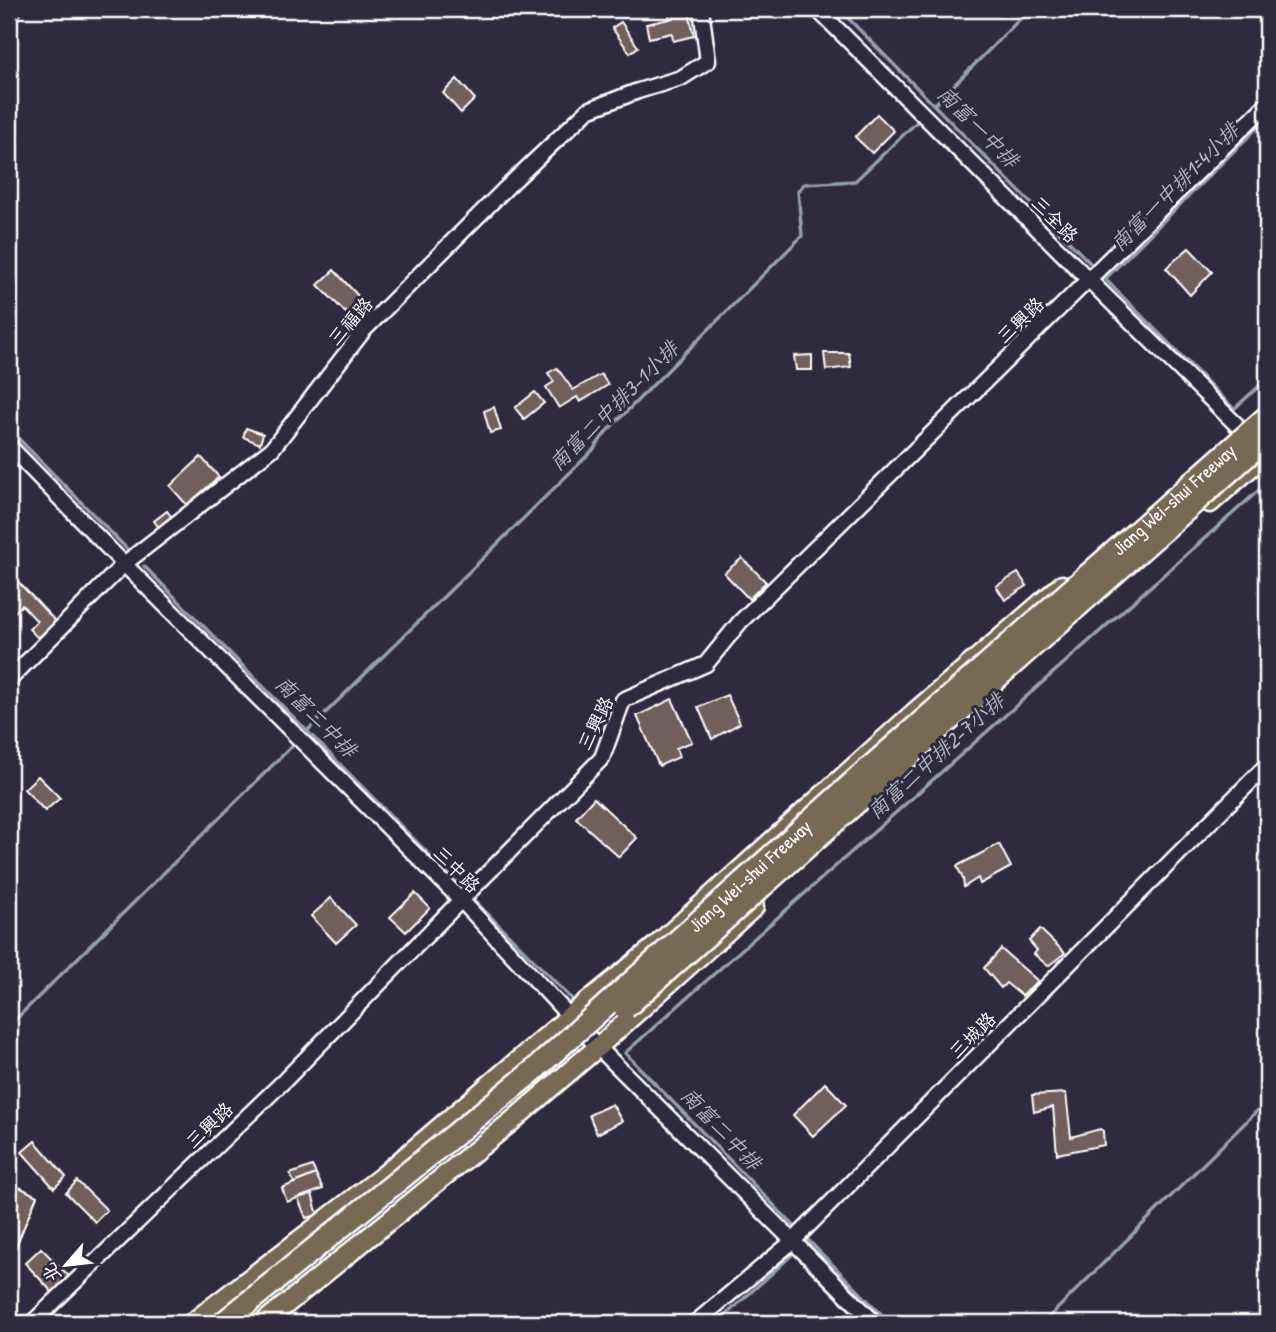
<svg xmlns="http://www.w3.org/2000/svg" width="1276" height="1332" viewBox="0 0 1276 1332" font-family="'Patrick Hand','LXGW WenKai TC',sans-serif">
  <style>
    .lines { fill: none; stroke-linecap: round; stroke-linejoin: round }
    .stream { stroke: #96a0af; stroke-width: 3.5 }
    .building { fill: #705e5d; stroke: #fff; stroke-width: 2 }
    .minor-casing { stroke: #fff; stroke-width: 19 }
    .major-casing { stroke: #fff; stroke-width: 23 }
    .minor { stroke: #2f2a3d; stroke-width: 14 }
    .major { stroke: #766a55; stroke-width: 18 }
    .highway-bridge-casing { stroke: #fff; stroke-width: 26; stroke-linecap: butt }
    .highway-bridge { stroke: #766a55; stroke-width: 21 }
    .labels { text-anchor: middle; stroke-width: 6; stroke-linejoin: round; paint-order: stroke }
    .street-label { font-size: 19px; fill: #fff; stroke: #2f2a3d }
    .water-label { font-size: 21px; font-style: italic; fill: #b0b8c3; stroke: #2f2a3d }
  </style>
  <rect width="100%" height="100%" fill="#2f2a3d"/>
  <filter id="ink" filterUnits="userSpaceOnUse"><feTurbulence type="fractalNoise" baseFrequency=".0143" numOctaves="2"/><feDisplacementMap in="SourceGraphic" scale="14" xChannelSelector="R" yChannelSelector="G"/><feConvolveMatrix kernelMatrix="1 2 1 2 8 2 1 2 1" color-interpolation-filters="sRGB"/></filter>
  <g filter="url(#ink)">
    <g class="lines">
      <g class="stream">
        <polyline points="839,9 1094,267"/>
        <polyline points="934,105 1030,9"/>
        <polyline points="1267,118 1105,279 1234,409 1267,379"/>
        <polyline points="1015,216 1079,282"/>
        <polyline points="9,429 131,553"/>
        <polyline points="144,566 465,891"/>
        <polyline points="307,731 593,450 606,432 802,236 798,191 804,184 855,181 920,119"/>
        <polyline points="473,899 572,999"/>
        <polyline points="9,1026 292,746"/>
        <polyline points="795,1227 625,1053 1267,483"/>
        <polyline points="807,1239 890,1323"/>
        <polyline points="717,1323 794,1253 863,1323"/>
        <polyline points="1043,1323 1267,1101"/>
      </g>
    </g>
    <g class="building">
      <polygon points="667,9 688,9 694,36 673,41 672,33 649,38 646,24 670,19"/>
      <polygon points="621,22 638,47 630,53 612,28"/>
      <polygon points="457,79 475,99 461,113 443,93"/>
      <polygon points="877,114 894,131 872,153 855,137"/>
      <polygon points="1189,248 1212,272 1190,295 1166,268"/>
      <polygon points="334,270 361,299 346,313 318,285"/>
      <polygon points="824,353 849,353 851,367 826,370"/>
      <polygon points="812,355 812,370 796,370 794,356"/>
      <polygon points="557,368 573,390 601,374 608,385 580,402 577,397 559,408 546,387 554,382 548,373"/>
      <polygon points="535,392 544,403 524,419 515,408"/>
      <polygon points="494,407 501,430 490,433 484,411"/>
      <polygon points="246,428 263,434 260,444 243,437"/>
      <polygon points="201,457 219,477 187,505 170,486"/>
      <polygon points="167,511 174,520 161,530 154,521"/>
      <polygon points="742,558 766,582 749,599 724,573"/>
      <polygon points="9,572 56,622 38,638 29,629 37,621 22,605 11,616 9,613"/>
      <polygon points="1018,573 1027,586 1005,600 996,586"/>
      <polygon points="727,695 740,723 712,739 698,707"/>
      <polygon points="672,699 692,742 676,748 679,757 659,766 637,716"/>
      <polygon points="38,776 60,798 45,811 24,789"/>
      <polygon points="594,798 637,838 619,857 576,818"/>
      <polygon points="999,844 1011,867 980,884 978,878 964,887 963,879 957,866"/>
      <polygon points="415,893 430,908 406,932 390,917"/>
      <polygon points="331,898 356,925 336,943 311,916"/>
      <polygon points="1040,929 1065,953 1048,966 1034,954 1037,950 1029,941"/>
      <polygon points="1001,949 1038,981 1022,996 1006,983 1001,988 984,968"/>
      <polygon points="825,1083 846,1105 813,1136 793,1115"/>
      <polygon points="1066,1093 1071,1137 1100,1129 1103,1131 1104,1145 1057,1154 1053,1107 1034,1112 1032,1095"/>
      <polygon points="612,1104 622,1121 597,1134 589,1115"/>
      <polygon points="35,1141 66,1177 54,1188 22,1152"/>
      <polygon points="312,1166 316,1174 294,1183 290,1174"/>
      <polygon points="316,1174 323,1189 287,1202 282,1188"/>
      <polygon points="77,1181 107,1210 95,1222 66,1193"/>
      <polygon points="9,1182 37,1196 9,1263"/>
      <polygon points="312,1194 318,1215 306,1218 298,1198"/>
      <polygon points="41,1248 69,1276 53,1293 25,1263"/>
    </g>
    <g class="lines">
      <defs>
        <g id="minor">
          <polyline points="817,9 1089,280 1251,439"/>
          <polyline points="9,14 14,9"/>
          <polyline points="9,446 124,564 461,900 598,1047 875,1323"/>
          <polyline points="9,680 124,564 272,449 364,330 507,187 588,110 638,91 681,78 708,61 701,9"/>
          <polyline points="32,1323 285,1080 461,900 602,758 623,700 706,664 740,622 1267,104"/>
          <polyline points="695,1323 793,1241 1267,765"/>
        </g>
        <g id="major">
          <polyline points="1210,503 1267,453"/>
          <polyline points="192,1323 384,1175 570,1016 657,945 916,711 1062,585"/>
          <polyline points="263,1323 512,1121 598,1047 754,907"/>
        </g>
      </defs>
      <use href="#minor" class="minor-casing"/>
      <use href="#major" class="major-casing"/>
      <use href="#minor" class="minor"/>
      <use href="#major" class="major"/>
      <defs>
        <g id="highway-bridge">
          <polyline points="625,1008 1267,438"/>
          <path id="s1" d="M223 1323 533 1071 858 778 1267 417"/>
        </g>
      </defs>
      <use href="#highway-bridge" class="highway-bridge-casing"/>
      <use href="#highway-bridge" class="highway-bridge"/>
    </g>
  </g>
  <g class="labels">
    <g class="street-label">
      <text transform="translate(1055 219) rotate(45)" y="7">三全路</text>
      <text transform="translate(1020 320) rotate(-44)" y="7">三興路</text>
      <text transform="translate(350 321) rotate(-49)" y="7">三福路</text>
      <text dy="7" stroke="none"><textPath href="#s1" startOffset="1258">Jiang Wei-shui Freeway</textPath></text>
      <text transform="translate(595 723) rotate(-64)" y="7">三興路</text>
      <text transform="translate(457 869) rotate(45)" y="7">三中路</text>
      <text dy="7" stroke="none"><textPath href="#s1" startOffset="691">Jiang Wei-shui Freeway</textPath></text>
      <text transform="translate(972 1035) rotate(-45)" y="7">三城路</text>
      <text transform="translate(209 1125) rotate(-44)" y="7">三興路</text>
    </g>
    <g class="water-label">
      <text transform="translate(978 127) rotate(45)" y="7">南富一中排</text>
      <text transform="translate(1175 187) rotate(-45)" y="7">南富一中排1-4小排</text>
      <text transform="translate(614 406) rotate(-45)" y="7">南富二中排3-1小排</text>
      <text transform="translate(316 717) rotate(45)" y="7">南富二中排</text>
      <text transform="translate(936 756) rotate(-42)" y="7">南富二中排2-7小排</text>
      <text transform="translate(721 1129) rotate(46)" y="7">南富二中排</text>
    </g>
  </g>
  <rect width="1276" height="1332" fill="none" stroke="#2f2a3d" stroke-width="35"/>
  <rect x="18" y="18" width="1241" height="1297" fill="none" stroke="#fff" stroke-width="2.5" filter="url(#ink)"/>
  <g transform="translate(66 1265) rotate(242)" stroke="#2f2a3d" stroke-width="5" paint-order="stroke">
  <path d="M0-5L12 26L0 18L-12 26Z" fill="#ffffff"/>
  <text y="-10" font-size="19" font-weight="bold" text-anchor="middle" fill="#ffffff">北</text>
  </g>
</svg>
